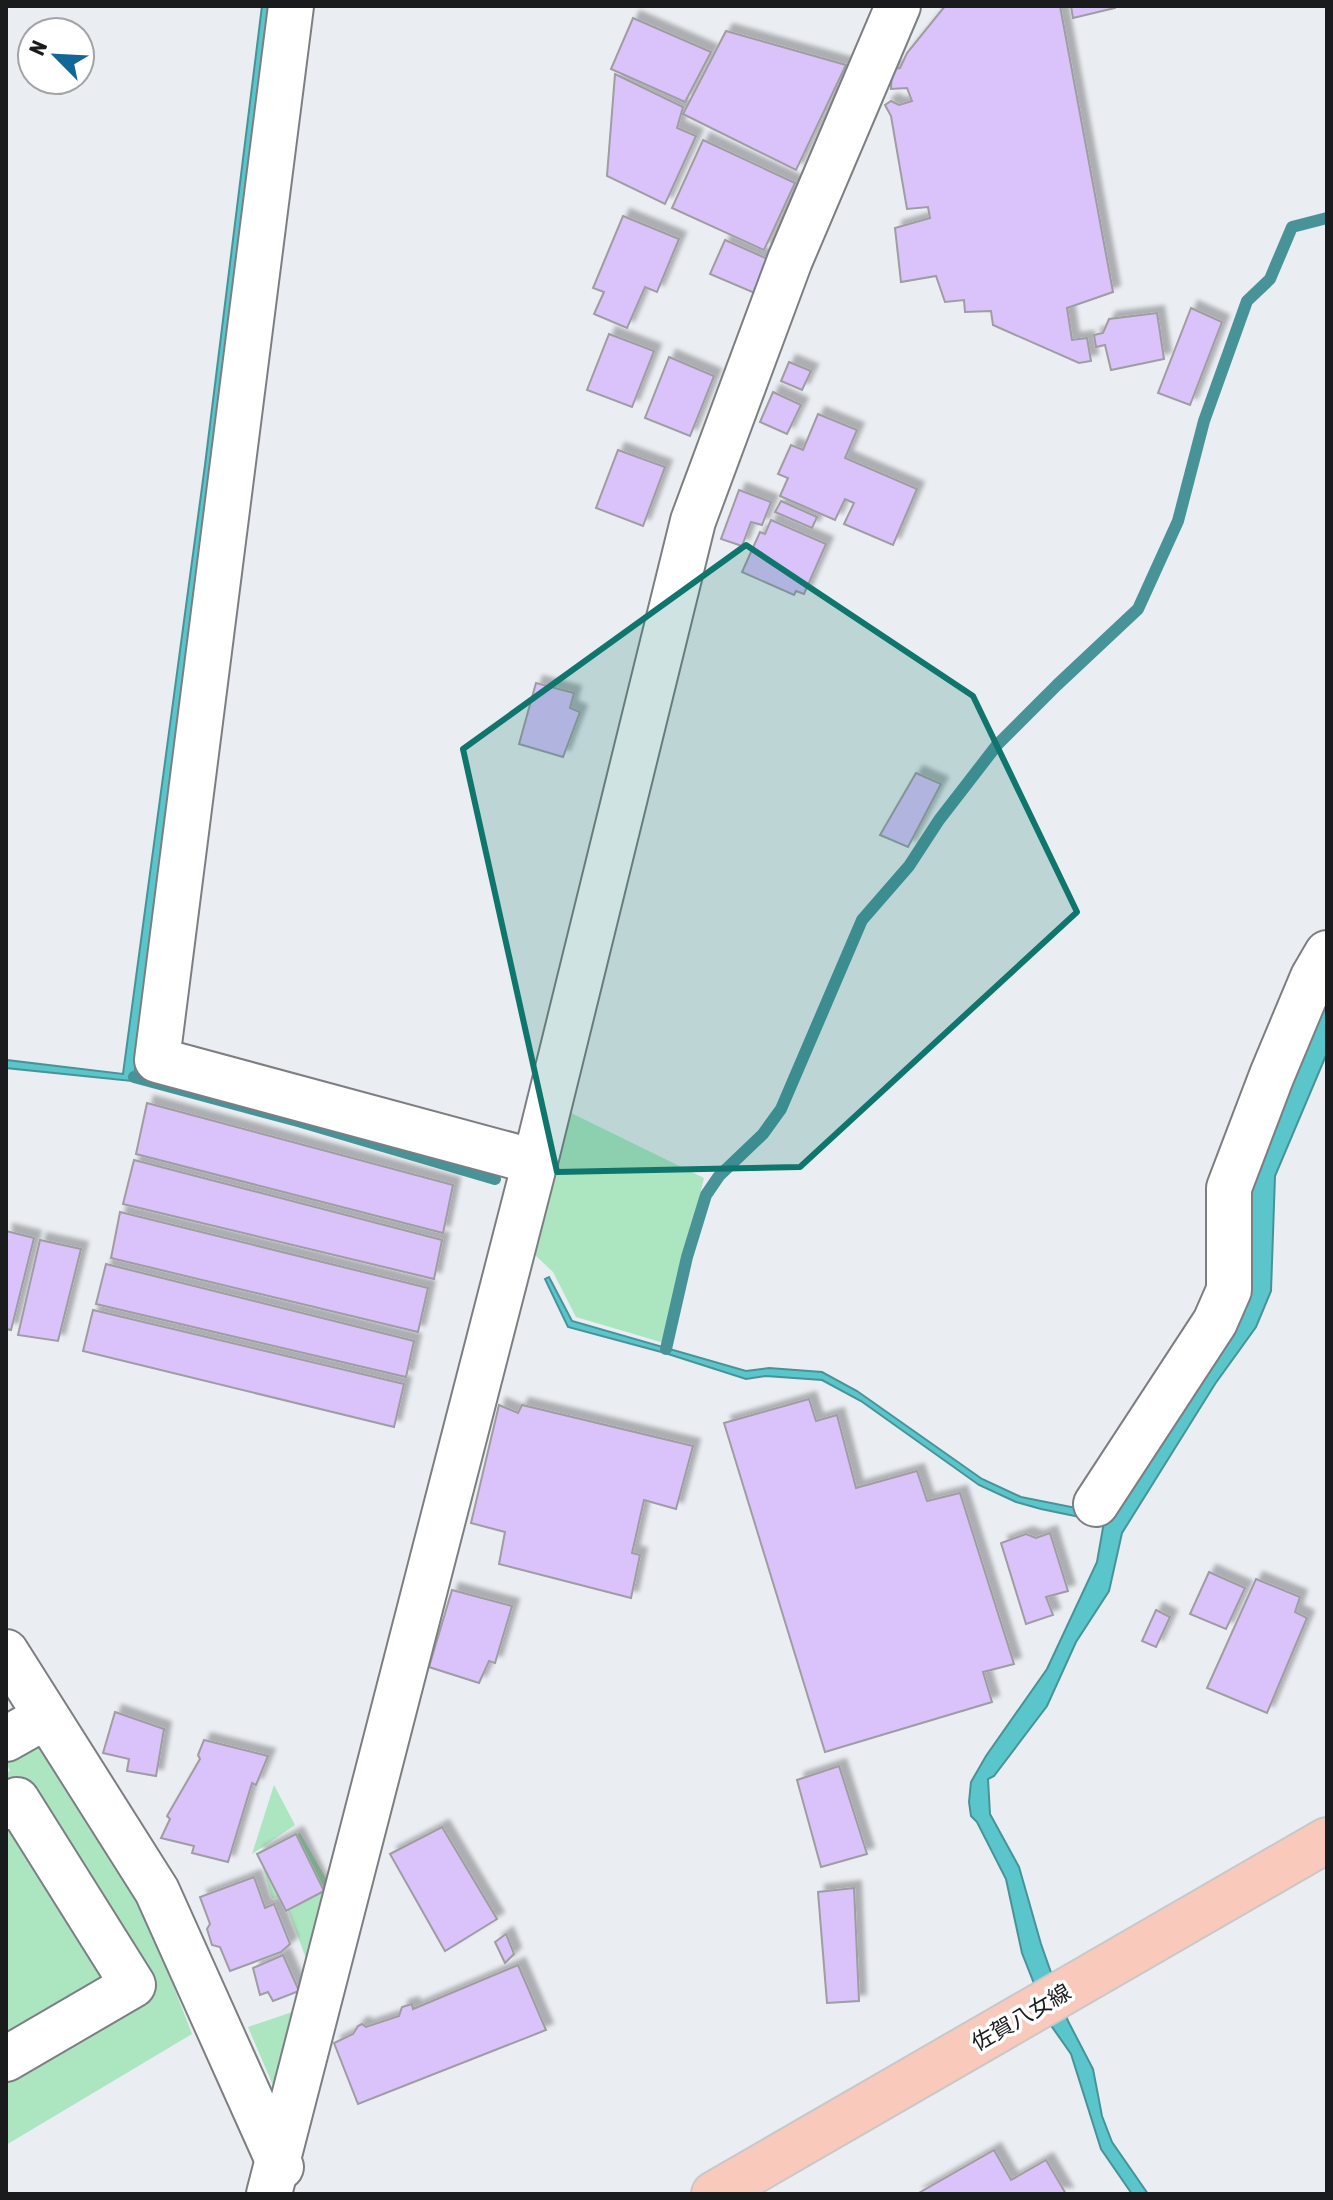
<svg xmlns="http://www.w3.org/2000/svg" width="1333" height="2200" viewBox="0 0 1333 2200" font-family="'Asap Condensed','Noto Sans JP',sans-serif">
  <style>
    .green { fill: #ace6c0 }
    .water { fill: #5ac6cc; stroke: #479398; stroke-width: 2 }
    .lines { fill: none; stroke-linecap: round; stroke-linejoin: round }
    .stream { stroke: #479398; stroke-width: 12 }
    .building { fill: #d9c3fa; stroke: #9e9da1; stroke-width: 2; filter: url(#shadow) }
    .minor-casing { stroke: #7c7f82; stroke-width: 48 }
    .major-casing { stroke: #c8c8c9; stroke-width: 48 }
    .minor { stroke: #fff; stroke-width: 44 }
    .major { stroke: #f9cabb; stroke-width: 44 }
    .marked { fill: #0f766e; fill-opacity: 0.2; stroke: #0f766e; stroke-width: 6; stroke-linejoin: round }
    .labels { text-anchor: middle; stroke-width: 7; stroke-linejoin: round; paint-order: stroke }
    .street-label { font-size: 22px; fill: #1a1b1d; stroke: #fff }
  </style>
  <defs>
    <filter id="shadow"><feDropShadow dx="7" dy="-7" stdDeviation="2" flood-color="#0004"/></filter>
  </defs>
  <rect width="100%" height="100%" fill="#eaedf1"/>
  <g class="green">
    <polygon points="569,1112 704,1178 664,1343 576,1317 553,1272 534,1254"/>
    <polygon points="37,1740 145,1912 192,2034 6,2145 6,2072 146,1989 6,1790 6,1773 10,1771 6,1762"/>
    <polygon points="274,1785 295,1825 252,1854"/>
    <polygon points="16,1823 114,1979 6,2044 6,1829"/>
    <polygon points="300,1833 332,1889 313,1977 283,1897 272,1898 261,1861"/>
    <polygon points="301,2009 277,2095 248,2027"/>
  </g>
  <g class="water">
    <polygon points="262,6 271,6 134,1077 132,1081 6,1068 6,1060 123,1074 205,465"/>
    <polygon points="1327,999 1327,1053 1275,1176 1271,1291 1256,1327 1215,1384 1122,1533 1109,1591 1076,1642 1047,1706 994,1776 988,1779 990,1814 1019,1867 1041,1944 1068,2021 1093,2069 1102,2116 1112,2142 1148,2194 1132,2194 1101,2149 1071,2054 1050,2024 1022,1953 1006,1879 977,1822 971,1816 969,1802 971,1782 986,1756 1047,1669 1097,1562 1104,1522 1041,1509 1016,1502 979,1485 861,1401 822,1380 766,1376 746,1379 665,1353 568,1327 545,1279 549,1277 572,1321 746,1371 769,1368 822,1372 857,1391 982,1479 1021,1497 1076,1508 1219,1347 1249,1169"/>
  </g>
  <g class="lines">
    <g class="stream">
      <polyline points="134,1077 298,1121 495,1179"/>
      <polyline points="666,1349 687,1257 706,1195 719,1176 763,1134 781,1109 862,920 909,866 939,820 997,745 1057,685 1138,609 1178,521 1204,421 1247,301 1270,279 1292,227 1327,218"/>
    </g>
  </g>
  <g class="building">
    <polygon points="945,6 1060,6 1113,292 1067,308 1072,340 1087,338 1091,361 1079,363 993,325 991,311 965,312 964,300 945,302 936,276 901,282 895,228 930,218 928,207 907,209 891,116 885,105 891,101 899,105 912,101 907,88 891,89 892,69 900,68 907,53"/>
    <polygon points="1071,6 1115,6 1115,8 1073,18"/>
    <polygon points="633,18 711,52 685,102 611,69"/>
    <polygon points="726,31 846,65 796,170 683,114"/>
    <polygon points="615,74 683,107 677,128 696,136 665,204 607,176"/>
    <polygon points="703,140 795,183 764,250 672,208"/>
    <polygon points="623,216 679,239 657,292 645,287 627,328 594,314 604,292 593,288"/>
    <polygon points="725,240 772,261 757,294 710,274"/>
    <polygon points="1191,308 1222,322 1190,405 1158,393"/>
    <polygon points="1157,313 1164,359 1111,370 1105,345 1096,347 1094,335 1103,333 1109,319"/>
    <polygon points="609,334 654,351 632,407 587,390"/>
    <polygon points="669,357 714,376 690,436 645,418"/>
    <polygon points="789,362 811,371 802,390 781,381"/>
    <polygon points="773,392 801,405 787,434 760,422"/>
    <polygon points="818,414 857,430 845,458 917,489 893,545 844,524 854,503 845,499 835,520 780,496 788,478 778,474 791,445 803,450"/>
    <polygon points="618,450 665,467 643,526 596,508"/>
    <polygon points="739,490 771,502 762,525 751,522 742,546 721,539"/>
    <polygon points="781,501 817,517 812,528 775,512"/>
    <polygon points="771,520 826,544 804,594 796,591 794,595 742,572 760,532 765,534"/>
    <polygon points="536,683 574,693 570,708 580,712 563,757 519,744"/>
    <polygon points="916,773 941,784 908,847 880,835"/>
    <polygon points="147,1103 453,1185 443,1233 136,1154"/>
    <polygon points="134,1160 442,1240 434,1279 123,1204"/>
    <polygon points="120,1212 428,1288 418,1332 111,1258"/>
    <polygon points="6,1231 34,1238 11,1330 6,1329"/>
    <polygon points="40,1240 81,1249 58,1341 18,1335"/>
    <polygon points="106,1264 414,1341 406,1377 96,1304"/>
    <polygon points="93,1310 404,1384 394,1427 83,1351"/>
    <polygon points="809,1399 816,1421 837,1415 856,1488 917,1471 927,1501 960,1493 1014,1664 983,1672 992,1702 825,1752 724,1423"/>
    <polygon points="499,1405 518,1413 522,1405 693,1446 676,1509 644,1500 632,1553 640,1555 631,1598 499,1564 505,1532 471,1523"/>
    <polygon points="1050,1533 1068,1591 1046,1597 1053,1615 1026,1624 1001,1543 1026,1534 1036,1538"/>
    <polygon points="1209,1572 1245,1588 1226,1629 1190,1614"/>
    <polygon points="1256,1579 1300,1597 1295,1612 1307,1618 1267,1713 1207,1688"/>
    <polygon points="452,1590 512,1606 495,1663 489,1661 479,1683 429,1667"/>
    <polygon points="1156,1610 1170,1617 1156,1647 1142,1641"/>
    <polygon points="115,1712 164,1729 156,1776 127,1771 129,1759 103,1753"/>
    <polygon points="204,1740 268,1756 256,1785 252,1783 228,1862 192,1853 194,1846 161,1838 170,1819 167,1816 200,1759 198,1755"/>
    <polygon points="839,1766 867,1854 821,1867 797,1780"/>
    <polygon points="442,1827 497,1919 445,1951 390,1854"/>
    <polygon points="296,1834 324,1891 286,1911 257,1854"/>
    <polygon points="254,1877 265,1908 274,1904 290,1944 281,1952 230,1971 220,1947 212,1945 207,1929 210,1924 200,1897"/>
    <polygon points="854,1888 859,2001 827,2003 818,1892"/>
    <polygon points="506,1934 514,1954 505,1963 495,1942"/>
    <polygon points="283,1955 299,1991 273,2001 268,1992 260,1995 253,1968"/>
    <polygon points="518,1965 546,2030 358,2104 334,2043 353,2034 358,2026 362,2024 366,2027 399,2016 402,2007 412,2004 413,2009"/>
    <polygon points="994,2150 1011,2180 1046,2160 1066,2194 917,2194"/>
  </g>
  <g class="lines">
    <defs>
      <g id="minor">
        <polyline points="291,6 157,1060 535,1162"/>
        <polyline points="1096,1504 1215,1322 1229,1290 1229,1188 1272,1075 1313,977 1327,953"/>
        <polyline points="6,1652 157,1891 281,2167"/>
        <polyline points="6,1739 45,1717"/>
        <polyline points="6,1807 17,1800 133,1985 6,2059"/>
        <polyline points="269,2194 535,1162 693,521 790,260 898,6"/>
      </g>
      <polyline id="major" points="714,2194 1327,1840"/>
    </defs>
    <use href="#minor" class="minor-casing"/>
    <use href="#major" class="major-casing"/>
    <use href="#minor" class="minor"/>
    <use href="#major" class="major"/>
  </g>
  <path class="marked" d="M746 545 973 696 1077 912 800 1167 557 1172 463 749Z"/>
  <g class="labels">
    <g class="street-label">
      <text transform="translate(1021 2017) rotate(-30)" y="8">佐賀八女線</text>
    </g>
  </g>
  <rect width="1333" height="2200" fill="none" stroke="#1a1b1d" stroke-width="16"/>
  <g transform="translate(56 56) rotate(294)"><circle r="38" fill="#ffffff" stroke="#a3a4a5" stroke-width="2"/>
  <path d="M0-6L14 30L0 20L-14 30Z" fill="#116798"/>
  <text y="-12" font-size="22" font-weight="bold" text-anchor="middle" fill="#1a1b1d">N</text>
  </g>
</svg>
